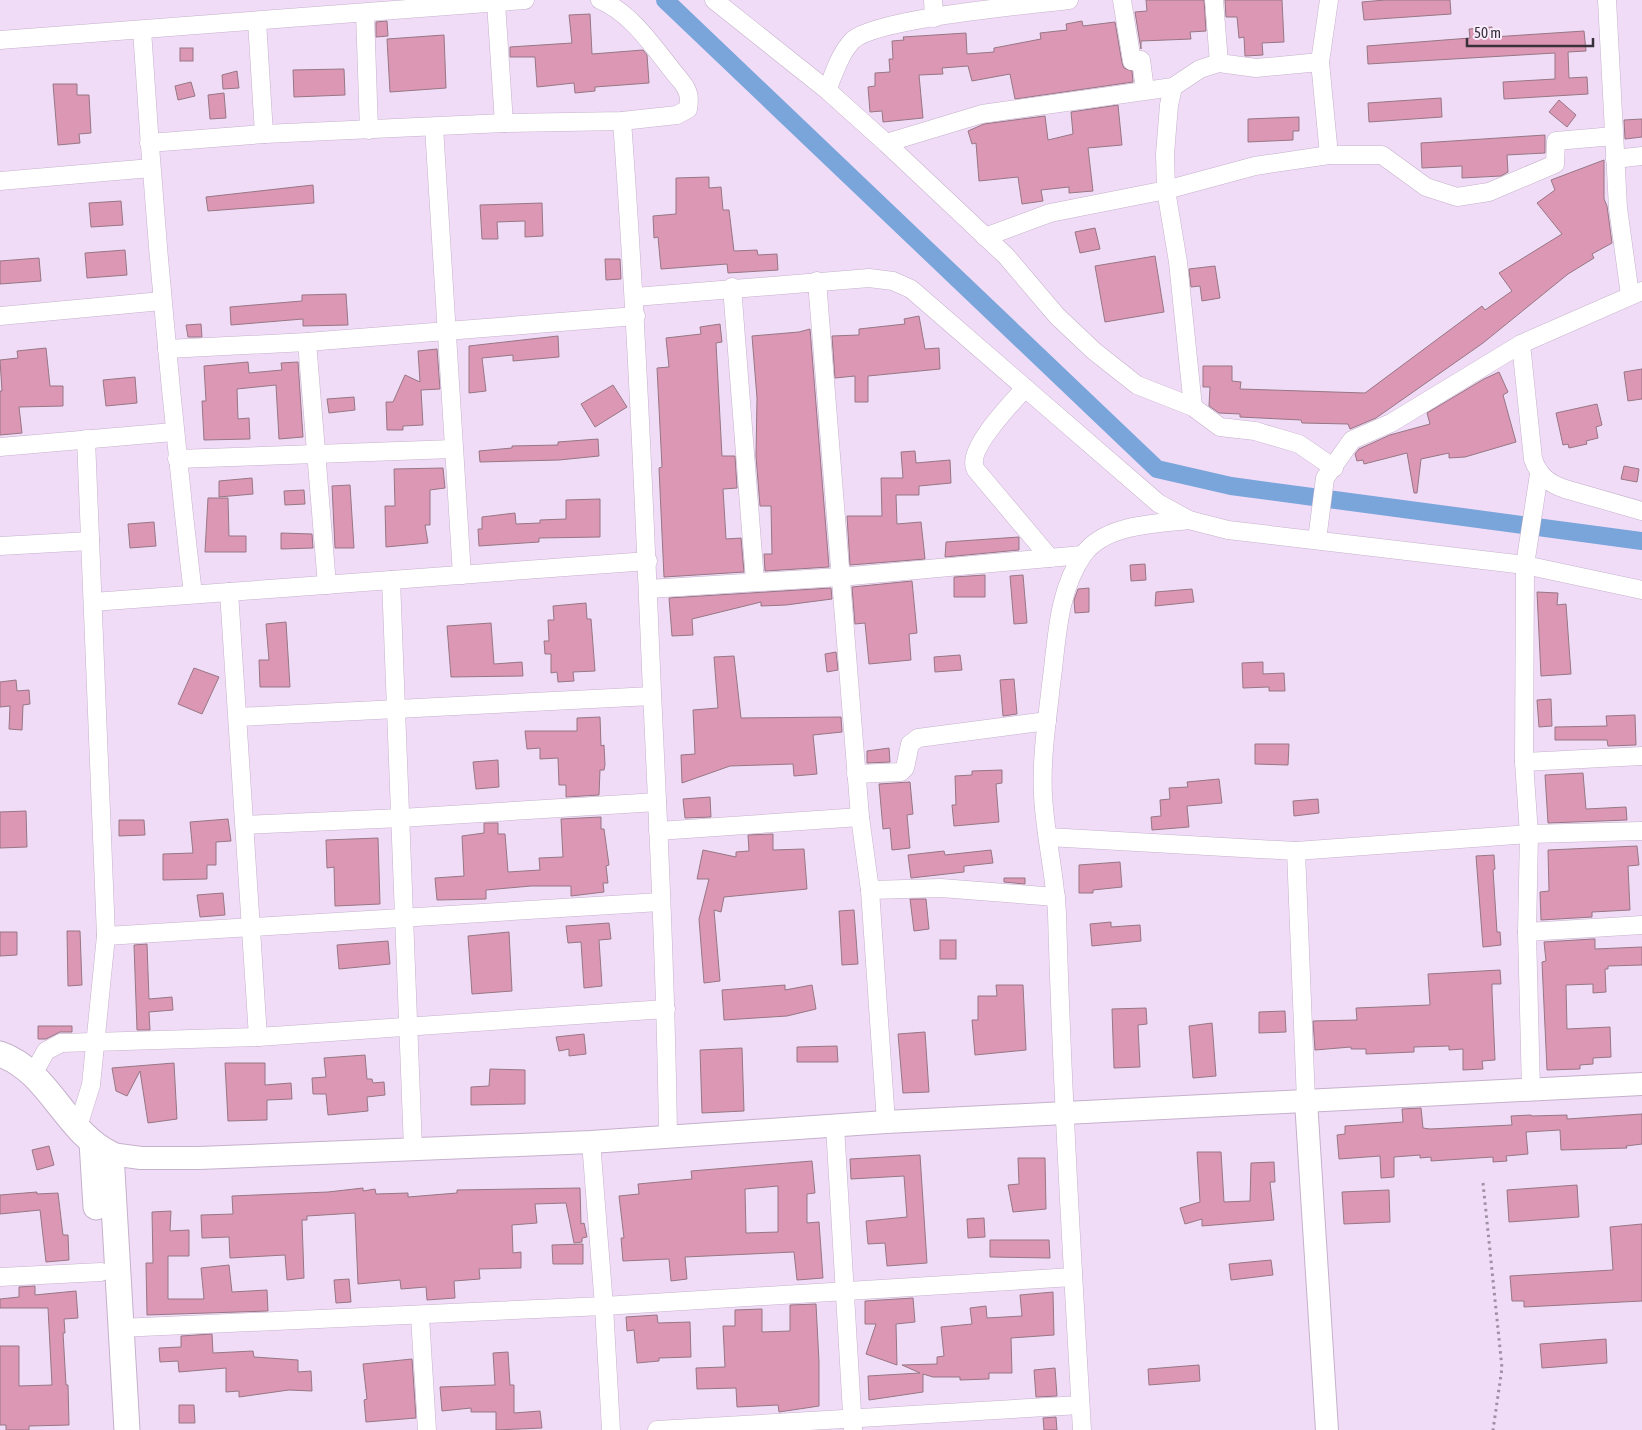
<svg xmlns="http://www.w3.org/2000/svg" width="1642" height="1430" viewBox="0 0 1642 1430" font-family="'Asap Condensed',sans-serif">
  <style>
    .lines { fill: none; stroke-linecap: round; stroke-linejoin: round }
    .canal { stroke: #79a5db; stroke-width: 18 }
    .building { fill: #dc97b5; stroke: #967784; fill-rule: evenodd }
    .minor-casing { stroke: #c5b1cb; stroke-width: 19 }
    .tertiary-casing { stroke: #c5b1cb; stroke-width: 24 }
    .secondary-casing { stroke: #c5b1cb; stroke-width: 27 }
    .path { stroke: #9e8fa3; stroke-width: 3; stroke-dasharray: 2.5 4; stroke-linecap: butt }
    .minor { stroke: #fff; stroke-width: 18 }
    .tertiary { stroke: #fff; stroke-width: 22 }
    .secondary { stroke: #fff; stroke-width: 25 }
  </style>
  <rect width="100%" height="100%" fill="#f1dcf7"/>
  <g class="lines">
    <polyline class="canal" points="665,0 1157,469 1231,486 1642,541"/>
  </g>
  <g class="building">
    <polygon points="1146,0 1204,0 1206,31 1190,32 1191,39 1141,41 1141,49 1135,12 1147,11"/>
    <polygon points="1225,0 1282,0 1284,42 1262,43 1263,55 1245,56 1244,37 1239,38 1237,17 1226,17"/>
    <polygon points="1385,0 1450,0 1451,14 1364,20 1362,2"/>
    <polygon points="590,14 592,54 643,50 647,55 649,83 595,87 595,91 575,93 574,83 537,87 535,57 510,57 510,47 572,43 569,15"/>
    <polygon points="387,21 388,36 376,37 376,22"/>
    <polygon points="1082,21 1083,26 1115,22 1122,63 1124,68 1132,71 1133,82 1015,99 1010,74 972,81 968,66 942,68 943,74 919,75 923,118 883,122 882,111 870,112 868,87 875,86 875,73 890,72 889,59 893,59 892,41 904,40 903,37 966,33 967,54 994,52 994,48 1041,39 1040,33 1067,30 1066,24"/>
    <polygon points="1492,27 1493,37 1584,31 1586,51 1568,52 1569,78 1587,77 1588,94 1504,99 1503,82 1555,79 1555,53 1368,64 1367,46 1470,38 1469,29"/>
    <polygon points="444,35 446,88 390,92 387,39"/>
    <rect x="180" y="48" width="13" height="13"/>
    <polygon points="344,69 345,95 294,97 293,70"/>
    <polygon points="237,71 239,88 223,89 222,75"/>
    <polygon points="191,82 195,96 178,100 175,86"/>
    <polygon points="53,84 77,84 77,95 89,95 91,133 79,134 80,143 58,145"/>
    <polygon points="224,93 226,118 210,119 208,95"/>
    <polygon points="1441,98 1442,117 1369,122 1368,103"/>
    <polygon points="1559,100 1576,115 1567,127 1549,112"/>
    <polygon points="1118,105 1122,145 1088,148 1093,191 1069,193 1069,187 1041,190 1043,201 1022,204 1018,177 979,181 976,143 972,144 968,131 984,124 1045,116 1048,140 1073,134 1071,112"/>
    <polygon points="1299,117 1299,131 1293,131 1293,140 1248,142 1248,119"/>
    <polygon points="1642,119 1642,137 1625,139 1624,120"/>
    <polygon points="1545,135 1545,153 1507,155 1508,172 1501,176 1462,178 1462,166 1422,168 1421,143"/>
    <polygon points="1604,160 1604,199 1607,206 1612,243 1592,254 1594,258 1568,274 1483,343 1376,418 1350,429 1348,424 1302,423 1301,420 1240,417 1240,414 1219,413 1209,406 1210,387 1203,387 1203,366 1232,366 1232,381 1241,382 1240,389 1365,393 1482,306 1485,310 1512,291 1499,273 1562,234 1537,203 1555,190 1551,180"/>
    <polygon points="709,177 709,188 721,187 723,210 729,210 734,251 757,250 758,255 777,254 778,270 728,273 727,264 661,269 658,237 654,238 653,216 676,214 676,178"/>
    <polygon points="313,185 314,203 208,211 206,197"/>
    <polygon points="121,201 123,225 91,227 89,203"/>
    <polygon points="542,203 543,236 525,237 525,221 497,222 498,239 482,239 480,205"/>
    <polygon points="1095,228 1100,249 1080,253 1075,232"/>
    <polygon points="125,250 127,275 87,278 85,253"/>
    <polygon points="1155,256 1164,312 1105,322 1095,266"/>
    <polygon points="39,258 41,281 0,284 0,261"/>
    <polygon points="605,259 620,259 621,279 606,280"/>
    <polygon points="1215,266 1220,298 1202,301 1200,286 1191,287 1189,269"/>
    <polygon points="346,294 348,325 303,326 303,319 231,325 230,307 302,301 302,295"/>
    <polygon points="919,316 925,349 939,348 940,369 868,376 868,402 855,402 855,376 835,378 832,336 859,335 859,329 905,324 904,319"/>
    <polygon points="201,324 202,337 188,337 186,325"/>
    <polygon points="720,324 722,342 716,343 722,456 735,456 737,488 723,489 726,539 741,538 744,572 664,577 659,468 662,467 657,368 669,367 666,338 701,334 700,327"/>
    <polygon points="810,329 829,567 765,571 764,554 772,554 771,506 760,506 756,456 757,398 752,336 799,332"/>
    <polygon points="558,336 559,357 513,361 513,355 482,358 486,391 469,393 469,346"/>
    <polygon points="46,348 50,386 63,386 63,406 19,407 22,433 0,435 0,391 2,391 0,360 18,358 17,351"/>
    <polygon points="437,349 440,389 421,390 423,425 403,426 403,430 387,430 386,402 393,402 405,375 420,382 418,351"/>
    <polygon points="248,362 249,373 282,370 281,363 298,362 303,437 279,439 276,385 237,389 238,419 249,418 250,439 204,440 202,401 206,401 204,366"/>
    <polygon points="1642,369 1642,399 1628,401 1624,372"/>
    <polygon points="1499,372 1508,392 1503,395 1516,442 1465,457 1449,458 1449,453 1421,459 1417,493 1414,493 1407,453 1364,464 1363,460 1357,461 1355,454 1359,449 1390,435 1430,424 1427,413 1484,379"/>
    <polygon points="135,377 137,403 106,406 103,380"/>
    <polygon points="613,385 627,407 595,427 581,404"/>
    <polygon points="354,397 355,410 329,413 327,399"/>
    <polygon points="1597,404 1602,425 1596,427 1598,438 1586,441 1587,444 1569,448 1568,444 1563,445 1556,413"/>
    <polygon points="598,439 599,456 559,460 480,462 479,451 512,448 512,446 558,445 558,442"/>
    <polygon points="915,451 916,463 950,460 951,483 919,486 919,495 896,495 897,524 921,522 925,559 850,565 847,516 882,516 881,478 903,478 901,452"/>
    <polygon points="1624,466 1639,469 1637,482 1621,479"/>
    <polygon points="443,468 445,488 430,490 430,525 425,525 428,543 386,547 385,506 395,506 394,469"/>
    <polygon points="252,478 253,494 219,497 219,481"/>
    <polygon points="350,485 354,548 335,548 332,486"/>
    <polygon points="304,490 305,504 285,505 284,491"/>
    <polygon points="208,498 228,498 229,536 246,536 246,552 205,552"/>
    <polygon points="600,499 600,537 539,538 539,542 479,546 478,529 482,529 482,517 515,513 516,524 540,523 540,520 566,519 566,500"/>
    <polygon points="154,522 156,546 130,548 128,524"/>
    <polygon points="281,533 312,534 313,548 281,549"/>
    <polygon points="1019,537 1019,550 945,557 946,542"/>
    <polygon points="1145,564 1146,580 1131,581 1130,565"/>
    <polygon points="985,575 985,597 954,597 954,577"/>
    <polygon points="1023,575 1027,623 1014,624 1010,576"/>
    <polygon points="912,581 917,633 909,634 911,660 869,664 865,623 855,624 852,587"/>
    <polygon points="831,588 832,599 786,605 761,606 761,602 692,619 693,635 672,636 669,598"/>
    <polygon points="1089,588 1089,612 1075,613 1074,600 1078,589"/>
    <polygon points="1192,589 1194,602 1155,606 1156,592"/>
    <polygon points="1537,592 1558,593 1557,605 1566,604 1571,674 1541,676"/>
    <polygon points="586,603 587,619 591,619 595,671 573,672 574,681 558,682 557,672 551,673 551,654 545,654 544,641 549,641 548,620 554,620 553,606"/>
    <polygon points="286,622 290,687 260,687 259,660 269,660 266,624"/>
    <polygon points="491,623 494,664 522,662 523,676 451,677 447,626"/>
    <polygon points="836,652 838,670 827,672 825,654"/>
    <polygon points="960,655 962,670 935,672 934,657"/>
    <polygon points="734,656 741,718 841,717 842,732 813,735 817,774 794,776 793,764 730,766 682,783 681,755 695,754 693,710 718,708 714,657"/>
    <polygon points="1263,662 1263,674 1284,673 1285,691 1269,691 1269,687 1243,688 1242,663"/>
    <polygon points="194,668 219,677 202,714 178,704"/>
    <polygon points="1014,679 1017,714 1003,716 1000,680"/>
    <polygon points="16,680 17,691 29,690 30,704 23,705 22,730 9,729 10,706 0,707 0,682"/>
    <polygon points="1551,699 1552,726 1539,727 1537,700"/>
    <polygon points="1635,715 1636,745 1608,746 1607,740 1555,740 1555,727 1607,726 1606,716"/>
    <polygon points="600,717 601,746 604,745 605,765 604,770 600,770 599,795 566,797 566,785 559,785 558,758 540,759 540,748 527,749 525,731 577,731 577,718"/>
    <polygon points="1255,744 1289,744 1288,765 1255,764"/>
    <polygon points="889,748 890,762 867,763 867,751"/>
    <polygon points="498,760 499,787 476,789 473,762"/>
    <polygon points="1002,770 1002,783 996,784 999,822 954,826 952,805 956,805 955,776 972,775 972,771"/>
    <polygon points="1583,773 1586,809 1626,807 1627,820 1548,823 1545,775"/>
    <polygon points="1219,779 1222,803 1187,806 1189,827 1152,830 1151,817 1161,816 1160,800 1170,799 1169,788 1188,787 1187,782"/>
    <polygon points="910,782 913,814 907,815 910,848 892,850 890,828 883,829 879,784"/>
    <polygon points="710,797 711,817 685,818 683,799"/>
    <polygon points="1318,799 1319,813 1294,816 1293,801"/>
    <polygon points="26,811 27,847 0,848 0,812"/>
    <polygon points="601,817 601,829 604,829 609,865 606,866 608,883 603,883 604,892 571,896 571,886 531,886 486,890 486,899 437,900 435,878 464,876 462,836 484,833 484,823 498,823 498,834 505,834 508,872 540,870 539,858 563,857 561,819"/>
    <polygon points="228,819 231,841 216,842 216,865 207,865 207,879 163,880 163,854 193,853 190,822"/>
    <polygon points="119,820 144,820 145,835 119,836"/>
    <polygon points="773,834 773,850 804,849 807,889 724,897 721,912 714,910 720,981 704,983 699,919 709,879 697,879 703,850 736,857 736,852 749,851 748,835"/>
    <polygon points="378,838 380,904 335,906 334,867 327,868 326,840"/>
    <polygon points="1637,846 1639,865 1628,866 1630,910 1592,912 1592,917 1541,920 1540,892 1549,891 1548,850"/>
    <polygon points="991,850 993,863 964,866 964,872 911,878 908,855 944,851 945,855"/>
    <polygon points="1494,855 1495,869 1493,870 1497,932 1500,932 1501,945 1483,947 1476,856"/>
    <polygon points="1120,862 1122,887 1093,890 1093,893 1079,893 1079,865"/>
    <polygon points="1004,878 1025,878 1025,884 1004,882"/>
    <polygon points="223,893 225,915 200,917 197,895"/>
    <polygon points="910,899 926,899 929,929 914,931"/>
    <polygon points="854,910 858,964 842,965 839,911"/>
    <polygon points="1111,922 1111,927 1140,925 1141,941 1092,946 1090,924"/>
    <polygon points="609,923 611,939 599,940 602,986 584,988 581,942 568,943 566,926"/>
    <polygon points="67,931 80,931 82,985 68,986"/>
    <polygon points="0,932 17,932 17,955 0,956"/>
    <polygon points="509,932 512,991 472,994 468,936"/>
    <polygon points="1593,939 1595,939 1595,949 1642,947 1642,965 1608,966 1608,969 1605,969 1606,992 1593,993 1593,984 1566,985 1567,1029 1610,1027 1611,1057 1593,1058 1593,1064 1580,1065 1580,1069 1547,1070 1542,962 1546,961 1544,942"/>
    <rect x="940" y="940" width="16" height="19"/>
    <polygon points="388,941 390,964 339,969 337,945"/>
    <polygon points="147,944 149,999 172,997 173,1010 149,1012 150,1030 137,1030 134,945"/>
    <polygon points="1500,970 1501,984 1492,984 1492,991 1495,1060 1482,1061 1483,1069 1463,1070 1463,1049 1449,1050 1449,1046 1414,1047 1414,1052 1366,1054 1366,1049 1351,1049 1351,1047 1315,1050 1313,1021 1357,1020 1356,1008 1430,1005 1428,974"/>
    <polygon points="785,985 785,990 812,985 816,1009 787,1016 724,1020 722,990"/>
    <polygon points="996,985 1023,985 1026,1050 975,1055 972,1020 978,1020 978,996 997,996"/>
    <polygon points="1146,1008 1147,1024 1138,1025 1140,1067 1114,1068 1112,1009"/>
    <polygon points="1285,1011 1286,1032 1259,1033 1259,1012"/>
    <polygon points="1212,1023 1216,1076 1193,1078 1189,1026"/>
    <polygon points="38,1026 72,1026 72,1032 60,1032 46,1039 38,1039"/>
    <polygon points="925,1032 929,1092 903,1093 898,1034"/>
    <polygon points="584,1034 586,1054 569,1056 569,1049 559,1051 556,1037"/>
    <polygon points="837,1046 838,1062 797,1062 797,1047"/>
    <polygon points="742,1048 744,1111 702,1113 700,1050"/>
    <polygon points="365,1055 367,1079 372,1079 373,1083 384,1082 385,1095 367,1097 368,1111 328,1115 326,1094 313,1094 312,1078 326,1077 324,1058"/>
    <polygon points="174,1063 177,1119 148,1123 140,1071 127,1096 116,1091 112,1068"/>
    <polygon points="225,1063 265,1063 265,1085 291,1083 292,1099 267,1100 267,1120 228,1121"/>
    <polygon points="490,1069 525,1070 525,1104 471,1105 471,1087 489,1086"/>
    <polygon points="1421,1108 1423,1128 1430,1129 1512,1125 1511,1116 1531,1115 1532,1116 1567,1115 1567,1119 1642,1114 1642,1144 1626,1146 1627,1148 1561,1150 1560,1130 1526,1132 1528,1154 1506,1156 1507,1161 1493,1162 1493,1157 1431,1161 1431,1157 1420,1158 1420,1155 1394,1157 1394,1177 1381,1178 1380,1156 1339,1159 1337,1135 1345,1134 1345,1126 1403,1122 1402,1109"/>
    <polygon points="49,1146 54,1165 37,1170 32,1150"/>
    <polygon points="1197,1152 1221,1152 1224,1202 1250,1201 1251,1163 1274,1162 1275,1182 1270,1182 1274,1220 1202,1226 1202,1219 1185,1224 1180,1208 1200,1202"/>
    <polygon points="920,1155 927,1263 887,1266 885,1243 868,1244 866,1221 907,1217 904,1176 851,1179 850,1159"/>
    <polygon points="1018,1158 1045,1158 1046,1209 1013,1212 1008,1185 1019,1184"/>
    <path d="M812 1161 815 1193 807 1194V1223L819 1222 823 1278 797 1280 794 1252 685 1257 687 1279 671 1281 669 1259 623 1261 621 1238H624L619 1196 639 1194 638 1184 692 1179 691 1171ZM778 1186V1232L746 1233 745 1189Z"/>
    <polygon points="1577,1185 1579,1217 1509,1222 1507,1190"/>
    <polygon points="363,1188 363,1191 375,1189 376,1194 408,1193 408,1197 457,1193 457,1190 580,1188 581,1224 584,1223 587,1237 582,1238 582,1242 574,1243 566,1203 535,1204 537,1223 512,1225 513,1253 521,1252 521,1268 479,1269 480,1279 454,1281 455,1298 427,1300 426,1287 401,1289 400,1280 358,1284 355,1213 307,1216 307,1220 302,1220 304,1278 287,1280 285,1255 230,1258 229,1237 202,1238 201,1215 233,1214 232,1196 328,1192"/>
    <polygon points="1389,1190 1390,1222 1344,1224 1342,1192"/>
    <polygon points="37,1192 37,1194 58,1193 63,1235 68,1235 69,1260 46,1262 40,1210 0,1214 0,1195"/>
    <polygon points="171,1211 170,1231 189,1230 189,1256 168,1256 168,1299 204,1299 201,1268 229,1265 232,1292 267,1290 268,1311 147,1315 146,1263 153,1263 152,1212"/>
    <polygon points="984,1218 985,1237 968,1238 967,1219"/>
    <polygon points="1642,1224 1642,1301 1524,1307 1524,1301 1512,1301 1510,1276 1613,1270 1610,1227"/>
    <polygon points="990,1240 1049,1240 1050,1258 990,1257"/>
    <polygon points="583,1244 583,1264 553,1264 552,1245"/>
    <polygon points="1271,1260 1273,1275 1231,1280 1229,1264"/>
    <polygon points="349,1279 351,1302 336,1303 334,1280"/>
    <polygon points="35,1286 35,1295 76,1291 78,1318 64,1319 65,1333 63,1333 66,1385 68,1385 69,1425 29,1426 29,1430 6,1430 6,1425 0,1425 0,1346 19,1346 19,1386 52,1385 48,1308 0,1308 0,1299 19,1297 19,1287"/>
    <polygon points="1053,1292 1054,1335 1011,1338 1012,1373 989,1373 989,1379 960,1380 960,1377 933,1377 923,1374 923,1392 869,1400 868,1376 920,1373 902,1365 937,1364 937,1357 944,1356 941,1327 972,1324 970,1308 986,1306 987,1318 1022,1316 1020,1295"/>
    <polygon points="913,1298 915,1322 896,1324 897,1365 866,1354 876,1324 865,1324 865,1301"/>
    <polygon points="816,1304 819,1362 819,1406 779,1412 778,1405 737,1407 736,1388 697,1389 696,1368 725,1367 723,1326 735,1326 735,1310 762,1309 762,1332 790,1331 790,1305"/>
    <polygon points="657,1315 658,1323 690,1322 691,1357 659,1358 659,1361 637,1363 634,1330 627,1331 626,1317"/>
    <polygon points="212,1334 213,1353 253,1351 254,1357 298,1360 298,1372 311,1371 312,1391 289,1390 239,1397 239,1391 226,1392 226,1368 179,1372 178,1361 160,1362 159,1348 181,1347 181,1336"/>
    <polygon points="1606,1339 1607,1363 1542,1368 1540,1344"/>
    <polygon points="508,1352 510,1385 514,1385 514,1413 540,1411 542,1428 496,1430 496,1412 471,1412 471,1408 442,1411 440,1387 495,1385 493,1353"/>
    <polygon points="412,1359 416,1418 366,1422 364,1400 367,1399 363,1364"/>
    <polygon points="1199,1365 1200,1381 1149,1385 1148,1369"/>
    <polygon points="1055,1368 1057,1396 1036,1397 1034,1370"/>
    <polygon points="179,1405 194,1405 195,1423 179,1423"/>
    <polygon points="1056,1417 1057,1430 1044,1430 1043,1418"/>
  </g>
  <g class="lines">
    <defs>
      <g id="minor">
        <polyline points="714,0 827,90 886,143 1006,256 1057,316 1094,351 1137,385 1193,407 1220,427 1255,431 1299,444 1334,468"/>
        <polyline points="933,0 934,18"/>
        <polyline points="1122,0 1132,61 1141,60 1145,90"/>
        <polyline points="1214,0 1219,63"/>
        <polyline points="1607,0 1618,208 1630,295"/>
        <polyline points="496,3 504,123"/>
        <polyline points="365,13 369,130"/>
        <polyline points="257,21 264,134"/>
        <path d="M142 30C154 219 171 407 193 594"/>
        <polyline points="0,40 525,0"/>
        <polyline points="1173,87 1169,105 1165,154 1166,190 1178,262 1193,407"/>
        <path d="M827 90C834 74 840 53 853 40 877 18 1030 5 1069 0"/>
        <path d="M622 121C636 311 644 501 652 692 659 840 666 988 668 1136"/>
        <polyline points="434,127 462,575"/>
        <path d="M149 143 264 134 504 123 622 121 677 115 688 109C690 97 689 91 681 81 658 54 634 14 600 0"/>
        <polyline points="886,143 982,114 1173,87 1200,69 1219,63 1256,68 1320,62"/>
        <polyline points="1329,155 1320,62 1329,0"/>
        <polyline points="1615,159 1642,156"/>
        <polyline points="0,181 151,168"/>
        <polyline points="985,237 1050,213 1166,190 1255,166 1329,155 1382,155 1426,187 1457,197 1489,192 1555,164 1556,141 1614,136"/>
        <polyline points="817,281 860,817 870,890 886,1122"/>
        <polyline points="732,287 755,581"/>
        <polyline points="635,297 869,278 893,281 911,289 1158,503 1189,520 1228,530 1525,565 1642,590"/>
        <polyline points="0,316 162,301"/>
        <polyline points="307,342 327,585"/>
        <path d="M1521 344 1533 459C1539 476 1548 483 1565 489L1642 511"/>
        <polyline points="167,349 307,342 636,316"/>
        <path d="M1025 388C1012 403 964 451 976 470L1050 558"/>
        <polyline points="0,447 173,432"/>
        <polyline points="177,459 453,449"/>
        <polyline points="1317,540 1325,478 1352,440 1391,423 1521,344 1642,291"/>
        <polyline points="0,546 90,541"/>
        <polyline points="391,580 413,1149"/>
        <polyline points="648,589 840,577 1082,555"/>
        <polyline points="229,592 258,1037"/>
        <polyline points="93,602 648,561"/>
        <polyline points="239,717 652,696"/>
        <polyline points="1524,762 1642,756"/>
        <polyline points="856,774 901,772 905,768 910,744 918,738 1047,721"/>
        <polyline points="245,825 401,818 657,802"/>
        <polyline points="658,831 860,817"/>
        <polyline points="1048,837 1296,851 1529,834 1642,831"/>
        <polyline points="1296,851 1306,1101"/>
        <polyline points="870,890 941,888 1056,897"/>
        <polyline points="1527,932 1642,925"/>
        <polyline points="106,936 660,902"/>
        <polyline points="33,1074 46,1051 61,1043 258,1037 666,1009"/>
        <polyline points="1531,1090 1527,932 1529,834 1524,762 1525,565 1539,474"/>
        <polyline points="835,1126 853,1430"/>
        <polyline points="78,1127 91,1085 106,936 86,439"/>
        <polyline points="591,1142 604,1306 611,1430"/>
        <polyline points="0,1277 101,1272"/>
        <polyline points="420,1316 427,1430"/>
        <polyline points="120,1328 604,1306 1073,1277"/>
        <polyline points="657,1430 1080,1405"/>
        <path d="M1082 1430C1072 1258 1062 1087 1057 914 1055 874 1045 835 1043 795 1041 759 1047 721 1051 685 1057 642 1057 592 1083 555 1105 524 1155 524 1189 520"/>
      </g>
      <g id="tertiary">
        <polyline points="1306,1101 1327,1430"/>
        <polyline points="111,1154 141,1158 199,1158 591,1142 886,1122 1642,1084"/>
      </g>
      <g id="secondary">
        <path d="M0 1054C49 1071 65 1132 111 1154L127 1430"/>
        <polyline points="92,1142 96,1207"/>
      </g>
    </defs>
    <use href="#minor" class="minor-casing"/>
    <use href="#tertiary" class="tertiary-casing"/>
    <use href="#secondary" class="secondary-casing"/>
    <polyline class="path" points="1483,1183 1502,1368 1493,1430"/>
    <use href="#minor" class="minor"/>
    <use href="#tertiary" class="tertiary"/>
    <use href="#secondary" class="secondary"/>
  </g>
  <path d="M1467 38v8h126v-8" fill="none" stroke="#38303b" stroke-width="2.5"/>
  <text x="1474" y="38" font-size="15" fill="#38303b" stroke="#f9edfd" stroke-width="4" paint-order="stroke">50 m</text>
</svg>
